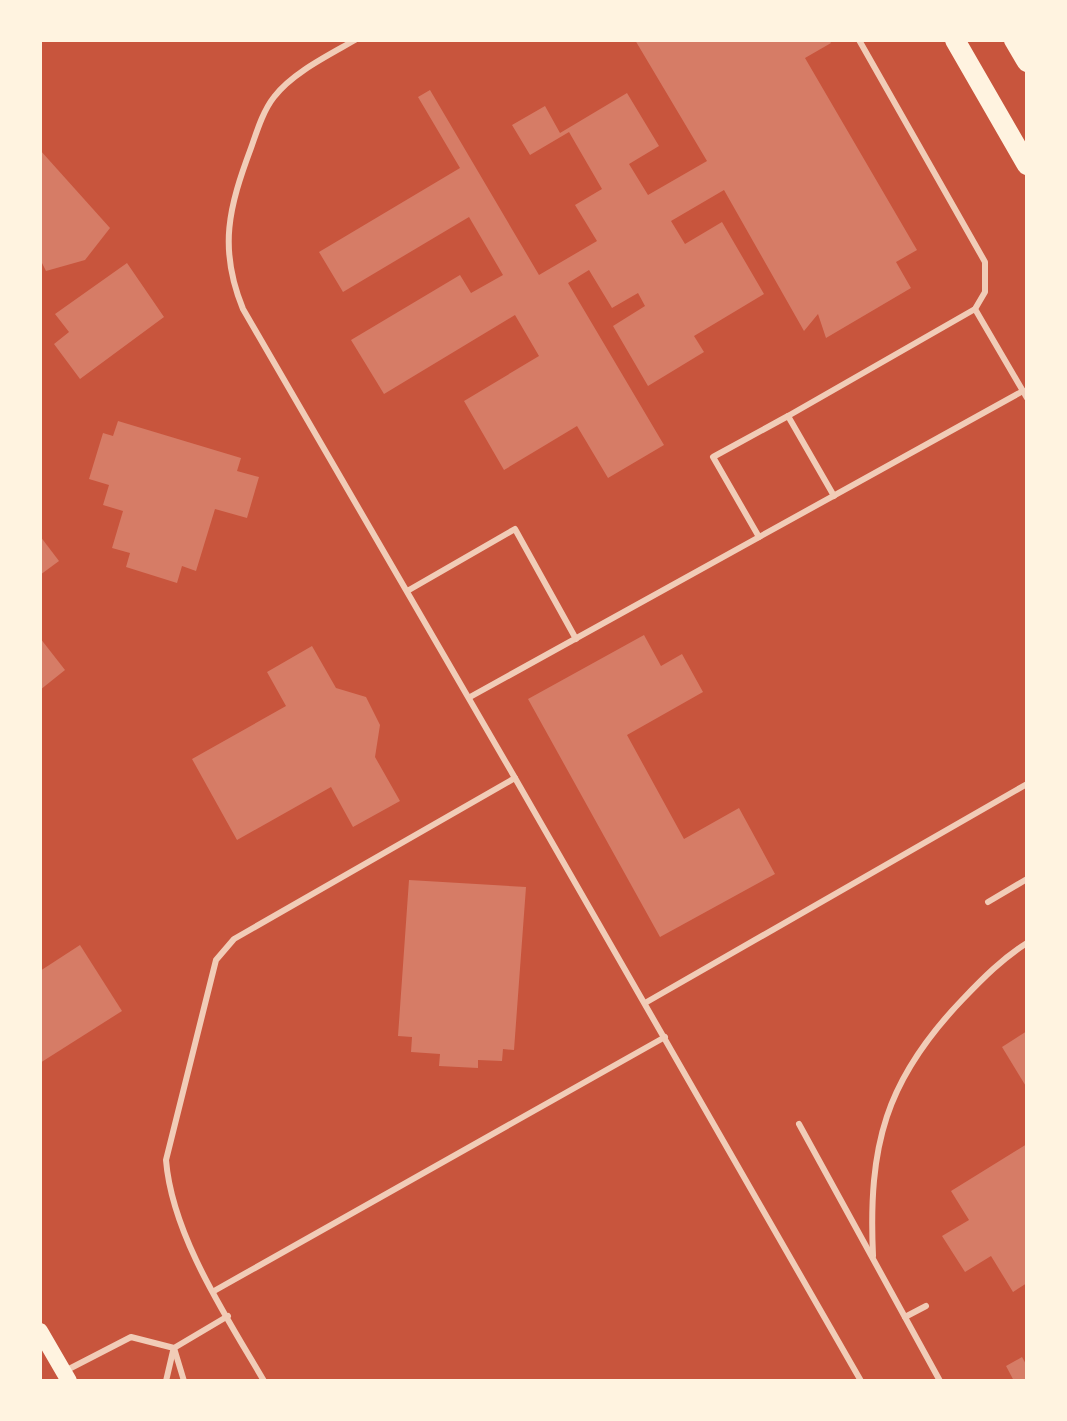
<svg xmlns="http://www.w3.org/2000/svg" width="1067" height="1421" viewBox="0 0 1067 1421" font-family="'Varela Round',sans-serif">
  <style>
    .building { fill: #d67c66 }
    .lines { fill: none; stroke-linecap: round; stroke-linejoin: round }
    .service { stroke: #f1ccb7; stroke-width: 6 }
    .secondary { stroke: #fff3e0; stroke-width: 16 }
    .primary { stroke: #fff3e0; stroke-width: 20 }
  </style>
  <rect width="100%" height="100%" fill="#c8553d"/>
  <g class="building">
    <polygon points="635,40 829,40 831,43 805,58 917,250 896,262 911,288 826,338 818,314 804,331 724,190 671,221 685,244 722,222 764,294 694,336 704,352 648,386 613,326 645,306 638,293 612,308 589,270 568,283 664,445 608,478 577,426 504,470 464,401 539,356 515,315 384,394 351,340 460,275 471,293 503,275 469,217 343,292 319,252 460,168 418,97 430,90 539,275 597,241 575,205 602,189 569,132 530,155 512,125 545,106 560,133 627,93 659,146 629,164 648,195 707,161"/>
    <polygon points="40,150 110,228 85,260 46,271 40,259"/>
    <polygon points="127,263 164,317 80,379 54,344 69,332 55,314"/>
    <polygon points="118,421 241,458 237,471 259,477 247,518 215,509 196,571 182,566 177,583 126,567 130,553 112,548 123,511 103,505 109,485 89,479 103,433 113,436"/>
    <polygon points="40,536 59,561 40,575"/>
    <polygon points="644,635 661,666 682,654 703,692 627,735 684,839 739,808 775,874 660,937 528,699"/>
    <polygon points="40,638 65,670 40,690"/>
    <polygon points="312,646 336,688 366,697 380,725 375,757 400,801 353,827 331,787 237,840 192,759 286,706 267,672"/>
    <polygon points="409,880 526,887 514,1050 503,1049 502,1061 478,1060 478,1068 439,1066 440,1054 411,1052 412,1037 398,1036"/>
    <polygon points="80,945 122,1011 40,1063 40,971"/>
    <polygon points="1027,1031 1027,1088 1002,1047"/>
    <polygon points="1027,1144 1027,1283 1013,1292 991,1256 965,1272 942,1236 969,1220 951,1191"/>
    <polygon points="1022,1357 1027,1366 1027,1381 1014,1381 1006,1366"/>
  </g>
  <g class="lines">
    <g class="service">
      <polyline points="975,309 1027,398"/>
      <polyline points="788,416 975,309 985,292 985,262 859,40"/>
      <polyline points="759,537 713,457 788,416 834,496"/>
      <polyline points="409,590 515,529 576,639"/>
      <polyline points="470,697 1023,391"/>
      <polyline points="515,778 861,1381"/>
      <polyline points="988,902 1027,879"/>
      <polyline points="645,1003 1027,784"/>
      <polyline points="799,1124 940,1381"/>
      <path d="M873 1256C868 1146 885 1080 963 999 983 978 1003 958 1027 943"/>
      <polyline points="214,1291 665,1037"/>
      <polyline points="905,1317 926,1306"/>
      <polyline points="174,1348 184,1381"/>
      <polyline points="67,1370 131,1337 174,1348 228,1316"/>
      <polyline points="166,1381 173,1351"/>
      <path d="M264 1381C226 1316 172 1235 166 1160L216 960 234 939 515 778 243 309C218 248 229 207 251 148 257 131 263 111 274 97 292 73 329 55 355 40"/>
    </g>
    <polyline class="secondary" points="40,1331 69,1381"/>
    <g class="primary">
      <polyline points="955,40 1027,165"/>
      <polyline points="1014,40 1027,62"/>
    </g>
  </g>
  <rect width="1067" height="1421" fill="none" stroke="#fff3e0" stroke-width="84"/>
</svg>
